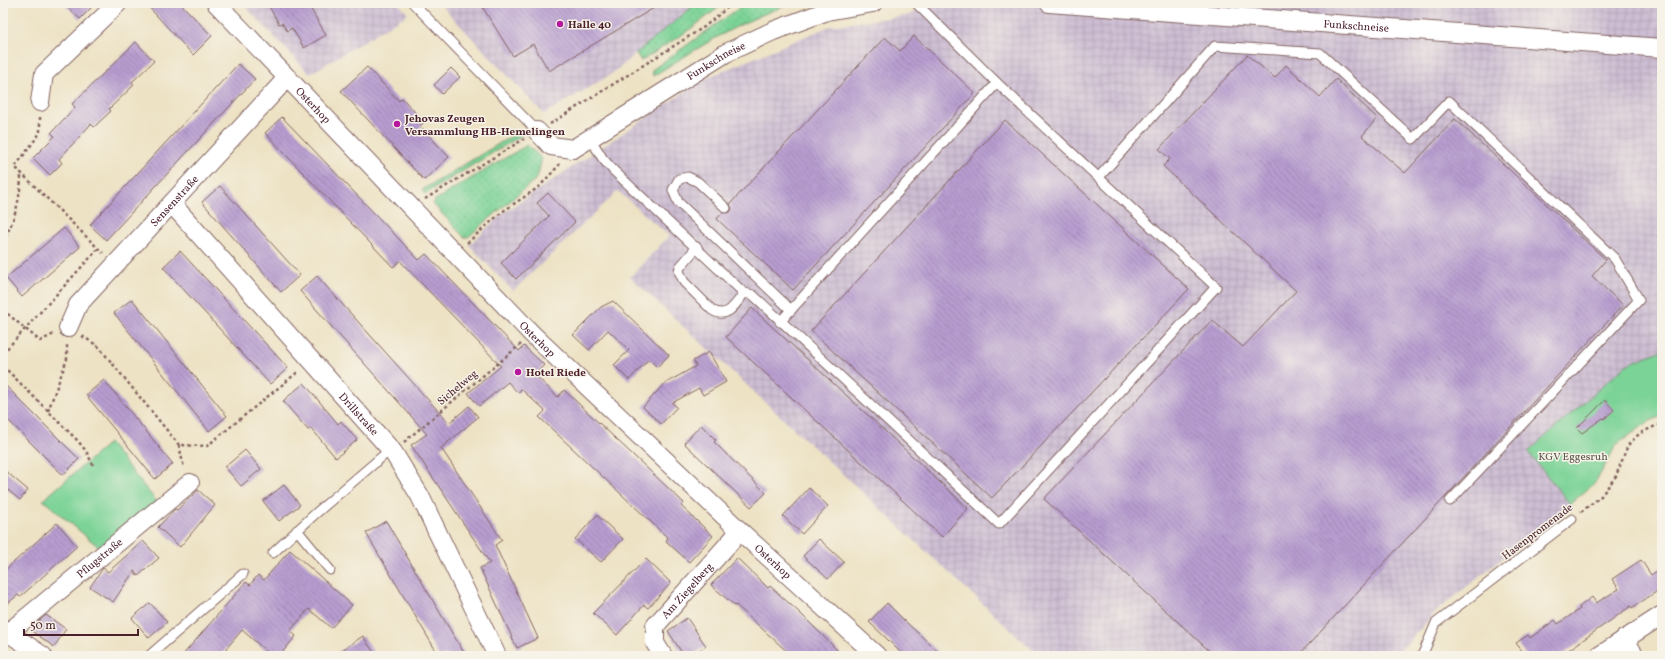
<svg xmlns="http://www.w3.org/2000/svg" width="1665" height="659" viewBox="0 0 1665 659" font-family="Vollkorn,serif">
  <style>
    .industrial { fill: url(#industrial-grid) }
    .grass { fill: url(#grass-dots); stroke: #637961 }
    .green { fill: #7cd397; stroke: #637961 }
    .building { fill: url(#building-back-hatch) }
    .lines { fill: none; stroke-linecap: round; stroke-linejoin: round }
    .service-casing { stroke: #836361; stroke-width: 11 }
    .minor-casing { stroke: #836361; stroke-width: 20 }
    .path { stroke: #836361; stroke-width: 2.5; stroke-dasharray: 3 3; stroke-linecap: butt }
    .service { stroke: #fff; stroke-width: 9 }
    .minor { stroke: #fff; stroke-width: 18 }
    .poi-dot { fill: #b5179e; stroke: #f7f3e8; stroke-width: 1.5 }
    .labels { text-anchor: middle; stroke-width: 3; stroke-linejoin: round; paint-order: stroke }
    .poi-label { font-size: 11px; font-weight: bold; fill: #4a1f2b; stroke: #f7f3e8; text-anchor: start }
    .street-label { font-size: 11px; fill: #4a1f2b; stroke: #f7f3e8 }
    .park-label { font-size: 11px; fill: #59554b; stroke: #f7f3e8 }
  </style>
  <defs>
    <pattern id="industrial-grid" width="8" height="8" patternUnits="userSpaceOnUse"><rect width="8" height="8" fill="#cdbed3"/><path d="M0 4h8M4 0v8" fill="none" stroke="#b2a3b5"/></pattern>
    <pattern id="grass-dots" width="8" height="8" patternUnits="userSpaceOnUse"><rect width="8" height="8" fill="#7cd397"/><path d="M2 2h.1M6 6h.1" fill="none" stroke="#6db582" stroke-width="1.8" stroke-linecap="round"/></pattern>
    <pattern id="building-back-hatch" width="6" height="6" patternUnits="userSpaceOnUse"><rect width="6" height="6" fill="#b79dd0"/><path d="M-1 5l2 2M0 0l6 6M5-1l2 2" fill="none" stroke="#977fa9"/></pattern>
  </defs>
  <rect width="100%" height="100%" fill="#f7f3e8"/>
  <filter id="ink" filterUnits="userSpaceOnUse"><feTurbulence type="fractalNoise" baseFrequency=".025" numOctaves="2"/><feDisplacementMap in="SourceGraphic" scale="8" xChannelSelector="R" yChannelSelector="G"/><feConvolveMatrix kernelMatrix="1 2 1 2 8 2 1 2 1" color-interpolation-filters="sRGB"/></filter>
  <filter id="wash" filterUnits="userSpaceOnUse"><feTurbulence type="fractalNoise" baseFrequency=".012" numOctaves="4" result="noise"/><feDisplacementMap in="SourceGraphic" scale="16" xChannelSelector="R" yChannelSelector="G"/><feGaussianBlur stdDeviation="0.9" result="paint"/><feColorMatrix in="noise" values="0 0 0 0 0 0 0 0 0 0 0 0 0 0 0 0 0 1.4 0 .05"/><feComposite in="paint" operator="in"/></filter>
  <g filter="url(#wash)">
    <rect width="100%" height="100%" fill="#ede2c4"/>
    <g class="industrial">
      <polygon points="242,3 398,3 408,14 310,74"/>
      <polygon points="439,3 697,3 610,75 544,114"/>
      <polygon points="929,3 1662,3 1662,350 1656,352 1528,452 1570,504 1439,609 1395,656 1039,656 630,277 669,236 618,191 513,291 469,245 502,214 704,79 830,26 910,15"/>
    </g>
    <g class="grass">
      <polygon points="697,3 725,3 689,30 641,61 636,53"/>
      <path d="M746 3H795C744 18 698 48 653 76L652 70Z"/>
      <polygon points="520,131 524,134 425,194 422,190"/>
      <polygon points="527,145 542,159 537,178 468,237 464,237 433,204 435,200"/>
    </g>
    <g class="green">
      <polygon points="1662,350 1662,416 1648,422 1616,445 1596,482 1570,504 1528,452 1626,365"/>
      <polygon points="109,443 157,502 101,549 43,500"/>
    </g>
    <g id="blocks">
      <g class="building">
        <polygon points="63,3 96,3 80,19"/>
        <polygon points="145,3 180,3 212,36 193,55"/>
        <polygon points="267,3 297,3 301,11 309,6 326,35 304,48 292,28 287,31 282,23 279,24"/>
        <polygon points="480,3 662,3 549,71 533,44 513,56"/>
        <polygon points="914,36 975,93 793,290 717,219 722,213 730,212 732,209 730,204 885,37 900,51"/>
        <polygon points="136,42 154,61 132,82 134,85 109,109 111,111 94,127 91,124 59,159 62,163 50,175 33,158 55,136 51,133 75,107 72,104"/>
        <polygon points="1247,55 1275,78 1286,65 1320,97 1336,79 1377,118 1362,136 1405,173 1455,119 1606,260 1592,276 1623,305 1298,656 1215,656 1044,499 1212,320 1243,347 1296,291 1163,166 1170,159 1159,149"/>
        <polygon points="238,64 255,79 106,240 90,225"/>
        <polygon points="367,67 399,101 402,98 424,122 420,126 449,157 424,180 341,91"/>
        <polygon points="451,68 460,77 442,94 434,85"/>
        <polygon points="282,117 419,260 426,254 519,351 524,346 544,365 535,375 558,397 564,390 684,503 681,506 713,536 689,562 666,541 668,538 539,417 545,411 521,389 518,393 508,382 479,406 468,393 501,366 400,261 393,267 265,133"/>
        <polygon points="1005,120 1189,289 992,498 811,331"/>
        <polygon points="220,186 300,275 281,292 202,202"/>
        <polygon points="548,193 575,222 516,279 501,263 549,216 537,203"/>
        <polygon points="64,228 80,247 22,297 6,278"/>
        <polygon points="180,251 288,368 270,384 163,267"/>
        <polygon points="317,276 449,423 469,406 478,417 441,448 502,540 495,545 538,638 517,648 480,568 490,563 411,445 427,434 300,291"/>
        <polygon points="132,299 227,416 209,431 114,313"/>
        <polygon points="613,301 669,355 657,367 649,359 629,380 614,365 629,350 608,330 589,350 573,335 601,307"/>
        <polygon points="752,308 968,508 942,537 726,337"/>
        <polygon points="709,352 726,382 703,395 699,388 672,403 677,407 661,424 643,407 664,384 696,366 693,361"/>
        <polygon points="104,380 173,464 155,479 86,395"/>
        <polygon points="3,383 79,459 63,475 3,415"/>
        <polygon points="304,383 338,424 341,421 357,440 336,458 311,428 308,430 283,401"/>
        <polygon points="1605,400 1614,410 1604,419 1603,418 1582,433 1577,428"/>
        <polygon points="701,425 716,440 714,442 766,493 751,507 684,443"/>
        <polygon points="245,450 261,469 241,486 225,467"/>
        <polygon points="3,469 28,490 20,500 3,486"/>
        <polygon points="284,485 300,505 279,521 263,501"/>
        <polygon points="809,488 828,506 802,534 783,516"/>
        <polygon points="198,490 215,505 180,547 158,527 173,511 175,509 177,510"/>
        <polygon points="597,515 623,539 601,562 575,539"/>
        <polygon points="386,521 446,623 466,656 439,656 366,533"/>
        <polygon points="57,523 77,546 20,597 18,595 3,607 3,572"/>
        <polygon points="819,539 844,562 828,579 803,556"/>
        <polygon points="143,541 159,558 138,576 134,571 113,602 90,587 103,568 108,572"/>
        <polygon points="290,550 352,605 331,628 309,609 290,631 296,636 279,656 272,656 242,630 220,656 182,656 246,582 250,585 258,575 264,580"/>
        <polygon points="737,558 768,588 770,586 802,615 843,656 792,656 736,605 735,606 711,585"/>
        <polygon points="646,559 671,583 648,608 644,605 617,635 593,613"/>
        <polygon points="1641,560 1651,575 1662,567 1662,588 1632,608 1631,606 1560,656 1526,656 1516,643 1528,635 1530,638 1555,620 1558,624 1580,609 1579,607 1592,597 1596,603 1619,589 1612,579"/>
        <polygon points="150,603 167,622 149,638 132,618"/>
        <polygon points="887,603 906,622 943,656 904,656 886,638 869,622"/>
        <polygon points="46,615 66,629 54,647 32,631 39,621"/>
        <polygon points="687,618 706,646 691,656 684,656 668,631"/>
        <polygon points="363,636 376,656 333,656"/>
      </g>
    </g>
  </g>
  <g filter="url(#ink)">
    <use href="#blocks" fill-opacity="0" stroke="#836361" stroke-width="1"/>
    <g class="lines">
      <defs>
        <g id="service">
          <polyline points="413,3 537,131"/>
          <polyline points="590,138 603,159 614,171 744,293 753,295 999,524 1216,287 997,83 916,3"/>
          <polyline points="1099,177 1215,46 1320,53 1413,139 1449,101 1615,259 1639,300 1450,501"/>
          <polyline points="726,208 698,182 688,177 679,179 673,190 678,202 791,310"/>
          <path d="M697 247 680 267 679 271 684 282 712 310C727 320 736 304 744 293"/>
          <polyline points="780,322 997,83"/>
          <polyline points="297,530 330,570"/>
          <polyline points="273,553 315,514 391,449"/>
          <polyline points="149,656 243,574"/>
          <polyline points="1422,656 1436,623 1572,519"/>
        </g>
        <g id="minor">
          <path id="s1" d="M216 3 532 334 740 531 877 656"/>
          <path id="s2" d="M1049 3 1662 48"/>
          <polyline points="40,102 44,74 118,3"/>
          <path id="s3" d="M537 131 551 146 573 149 726 53 773 31 827 11 873 3"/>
          <path id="s4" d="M172 204 393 452 420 496 497 656"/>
          <path id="s5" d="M68 328 78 305 287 78"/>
          <polyline points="3,629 43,656"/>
          <path id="s6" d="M9 632 190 483"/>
          <polyline points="1624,639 1635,656"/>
          <path id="s7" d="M663 656 655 643V626L740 531"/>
          <polyline points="1599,656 1662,615"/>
        </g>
      </defs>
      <use href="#service" class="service-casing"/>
      <use href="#minor" class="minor-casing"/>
      <g class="path">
        <polyline points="40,117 40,133 15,167 103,253"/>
        <polyline points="550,124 704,27 733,3"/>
        <polyline points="425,199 524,139"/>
        <path d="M3 242C15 219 21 198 21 172"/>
        <polyline points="467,243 502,212 539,187 560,164"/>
        <polyline points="3,310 40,341 54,334"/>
        <polyline points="82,336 98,346 179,445 207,446 299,371"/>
        <polyline points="3,353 98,249"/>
        <polyline points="3,366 78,441 86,451 93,465"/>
        <polyline points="48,411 67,359 67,344"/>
        <polyline points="404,442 521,344"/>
        <polyline points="179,445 184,468"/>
        <polyline points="1581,512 1601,496 1616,476 1628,445 1640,433 1662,423"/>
      </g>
      <use href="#service" class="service"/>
      <use href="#minor" class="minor"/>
    </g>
  </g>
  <g class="poi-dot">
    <circle cx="560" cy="24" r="4"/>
    <circle cx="397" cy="124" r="4"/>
    <circle cx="518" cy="372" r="4"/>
  </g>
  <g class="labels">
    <g class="poi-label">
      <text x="568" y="28">Halle 40</text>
      <text x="405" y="122">Jehovas Zeugen<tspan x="405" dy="13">Versammlung HB-Hemelingen</tspan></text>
      <text x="526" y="376">Hotel Riede</text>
    </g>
    <g class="street-label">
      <text dy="4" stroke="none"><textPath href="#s2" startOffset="308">Funkschneise</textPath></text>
      <text dy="4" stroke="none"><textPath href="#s3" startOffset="211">Funkschneise</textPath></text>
      <text dy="4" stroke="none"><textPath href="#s1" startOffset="141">Osterhop</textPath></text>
      <text dy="4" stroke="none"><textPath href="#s5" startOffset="167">Sensenstraße</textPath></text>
      <text dy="4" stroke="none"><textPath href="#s1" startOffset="465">Osterhop</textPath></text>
      <text transform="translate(457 387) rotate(-40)" y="4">Sichelweg</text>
      <text dy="4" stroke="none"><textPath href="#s4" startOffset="281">Drillstraße</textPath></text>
      <text transform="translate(1537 531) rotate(-37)" y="4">Hasenpromenade</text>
      <text dy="4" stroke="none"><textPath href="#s6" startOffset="117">Pflugstraße</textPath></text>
      <text dy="4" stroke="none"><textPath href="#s1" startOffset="789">Osterhop</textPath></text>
      <text dy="4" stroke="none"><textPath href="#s7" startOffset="80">Am Ziegelberg</textPath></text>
    </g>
    <g class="park-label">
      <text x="1573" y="460">KGV Eggesruh</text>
    </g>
  </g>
  <rect width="1665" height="659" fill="none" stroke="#f7f3e8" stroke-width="16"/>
  <path d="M24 629v6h114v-6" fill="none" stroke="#4a1f2b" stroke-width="2"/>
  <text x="30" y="629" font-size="12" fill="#4a1f2b" stroke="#f7f3e8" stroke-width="3" paint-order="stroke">50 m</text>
</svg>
